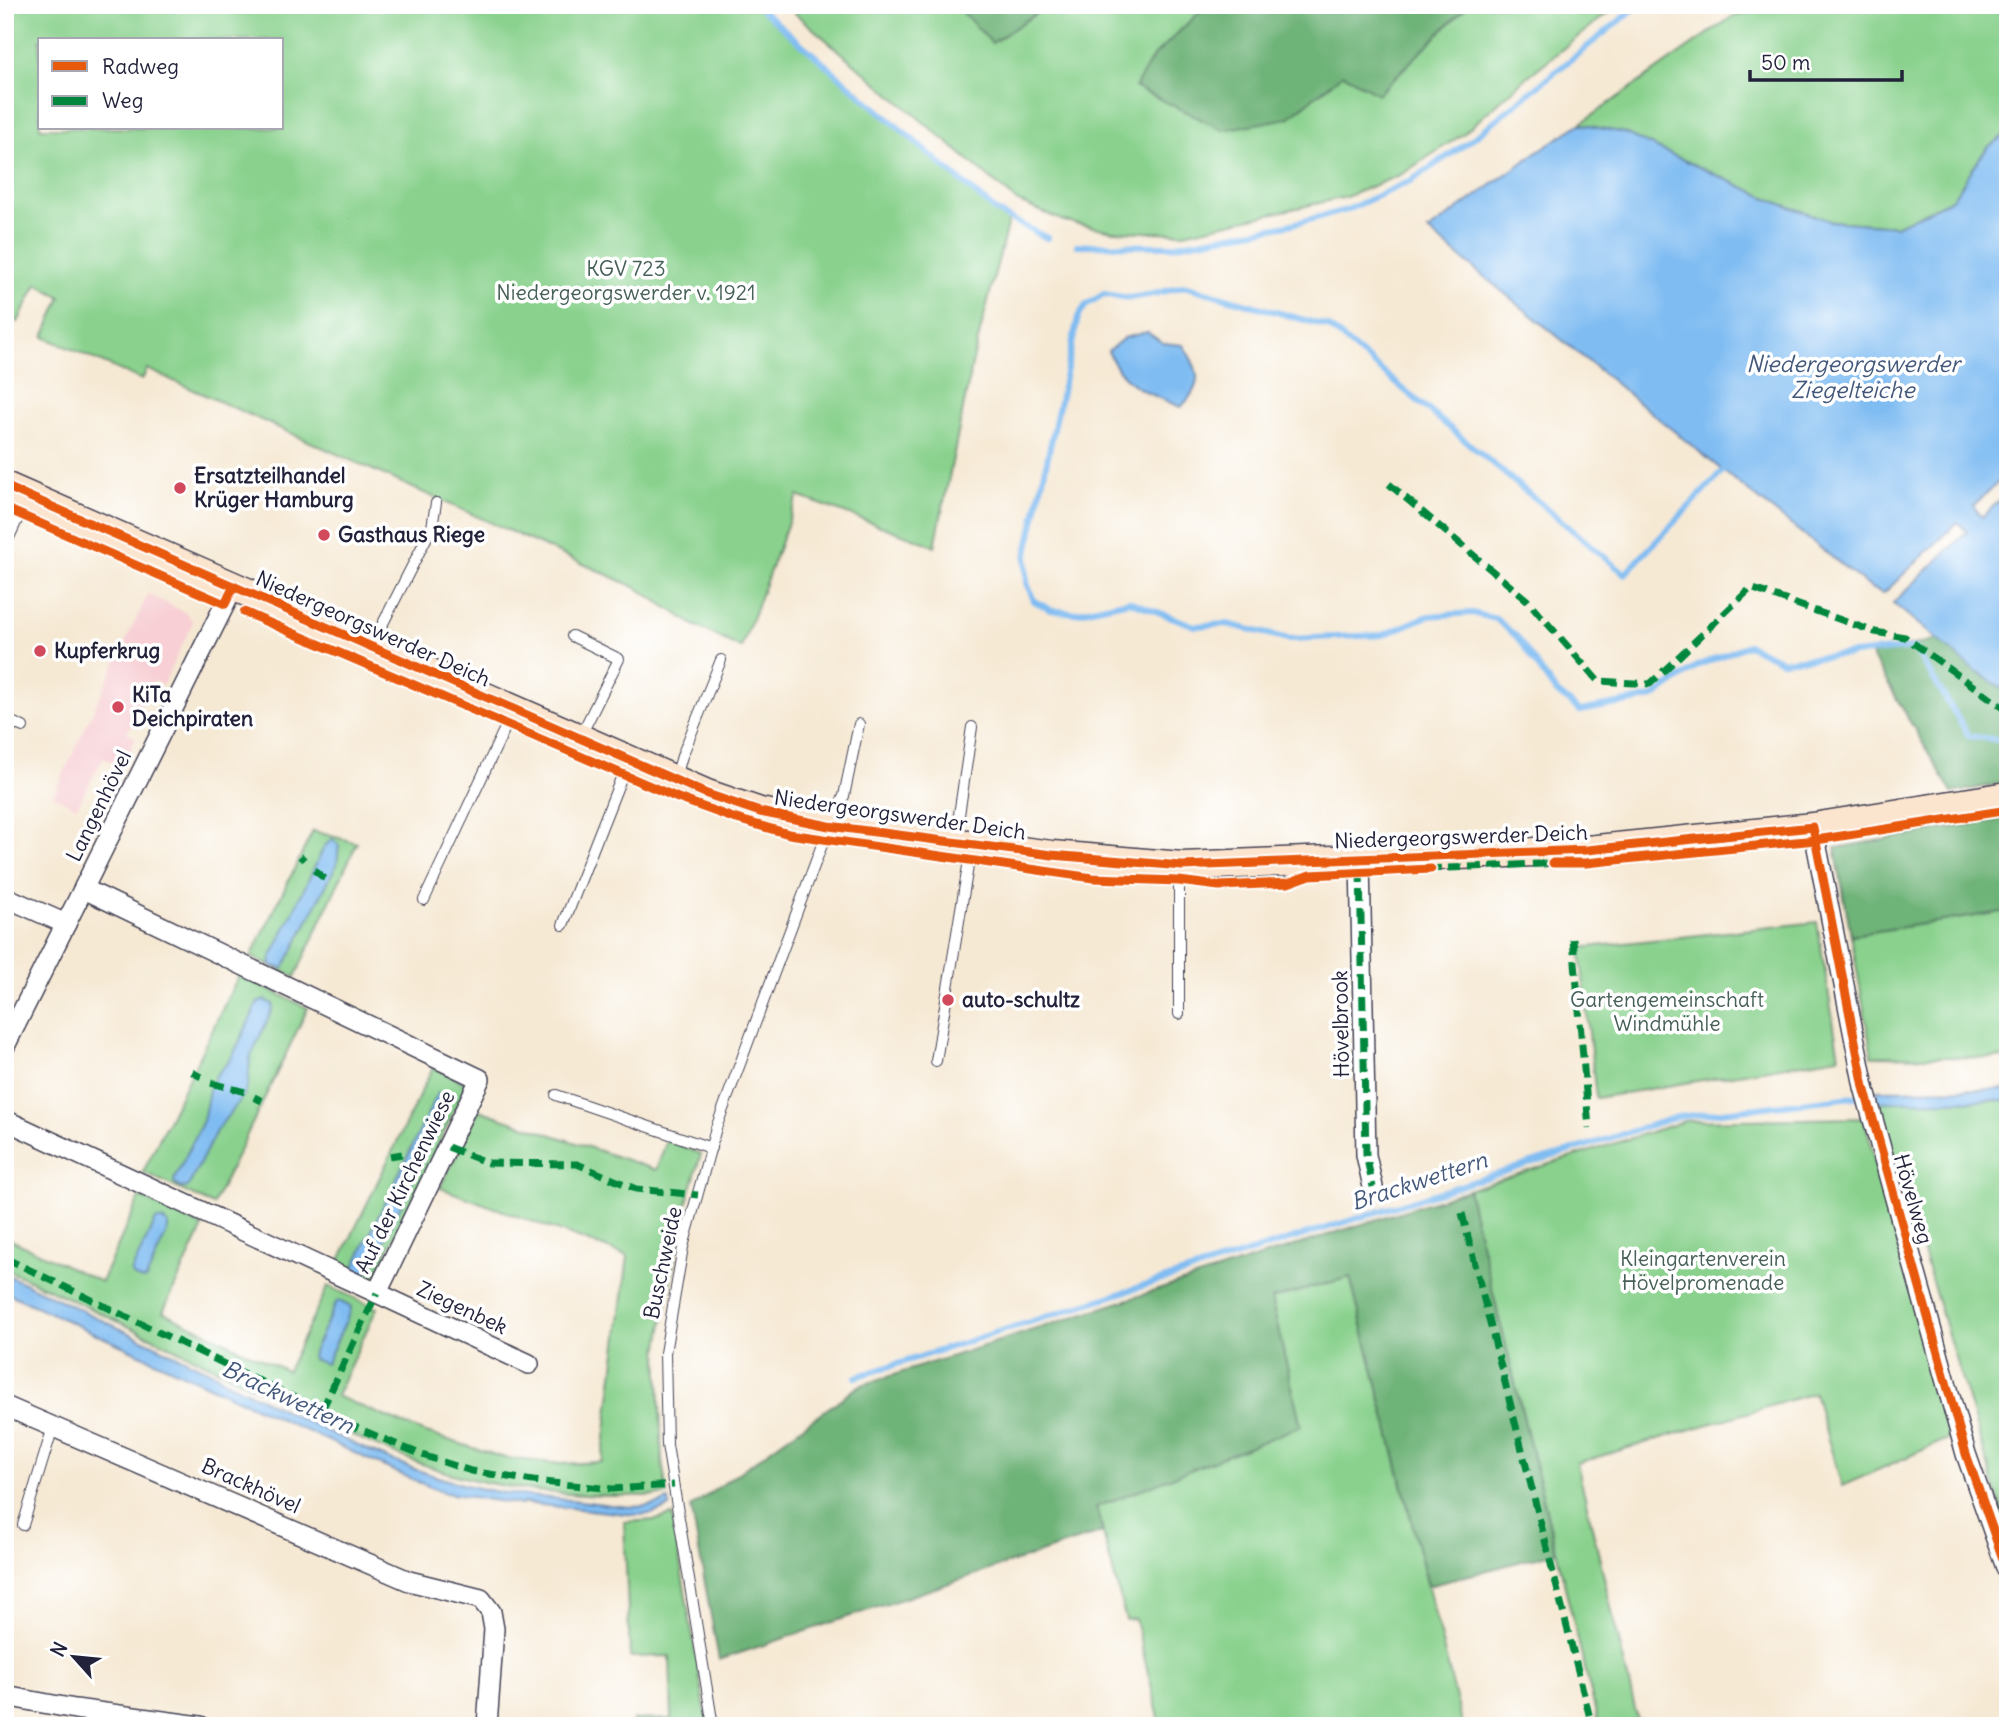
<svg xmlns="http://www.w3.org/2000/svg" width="2013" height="1731" viewBox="0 0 2013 1731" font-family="Delius,sans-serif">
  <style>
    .built { fill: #f7cfd4 }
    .green { fill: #89d18d; stroke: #567a64; stroke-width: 2; fill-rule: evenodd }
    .forest { fill: #6eb378; stroke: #486a5a; stroke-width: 2 }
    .water { fill: #7fbcf2; stroke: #506f96; stroke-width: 2 }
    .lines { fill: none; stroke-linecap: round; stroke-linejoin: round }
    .stream { stroke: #7fbcf2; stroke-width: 6 }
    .lane-casing { stroke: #424052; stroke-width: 12 }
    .street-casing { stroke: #424052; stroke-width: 22 }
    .secondary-casing { stroke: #424052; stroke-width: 31 }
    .lane { stroke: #fff; stroke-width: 10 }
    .street { stroke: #fff; stroke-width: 19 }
    .secondary { stroke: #fce5cf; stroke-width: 28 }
    .quiet { stroke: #00873e; stroke-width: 7; stroke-dasharray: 14 7; stroke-linecap: butt }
    .cycleway-casing { stroke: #fff; stroke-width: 13 }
    .cycleway { stroke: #e8590c; stroke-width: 9 }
    .poi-dot { fill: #d1495b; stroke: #fff; stroke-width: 2.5 }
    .labels { text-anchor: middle; stroke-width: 7; stroke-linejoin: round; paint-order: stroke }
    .park-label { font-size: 21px; fill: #465f58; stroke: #fff }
    .poi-label { font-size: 21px; font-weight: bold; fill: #22223b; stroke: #fff; text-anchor: start }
    .street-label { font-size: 21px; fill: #22223b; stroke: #fff }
    .water-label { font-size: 23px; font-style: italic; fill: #43587b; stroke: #fff }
  </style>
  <rect width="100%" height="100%" fill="#fff"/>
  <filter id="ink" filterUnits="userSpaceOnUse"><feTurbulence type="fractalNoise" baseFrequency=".0143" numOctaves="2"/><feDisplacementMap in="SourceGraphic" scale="14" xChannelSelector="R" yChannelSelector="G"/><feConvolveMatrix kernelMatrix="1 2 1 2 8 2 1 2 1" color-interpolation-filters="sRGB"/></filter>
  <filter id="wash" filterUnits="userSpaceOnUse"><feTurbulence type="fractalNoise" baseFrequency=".00686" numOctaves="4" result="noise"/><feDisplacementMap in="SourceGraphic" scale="28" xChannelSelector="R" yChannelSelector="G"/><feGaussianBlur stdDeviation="1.57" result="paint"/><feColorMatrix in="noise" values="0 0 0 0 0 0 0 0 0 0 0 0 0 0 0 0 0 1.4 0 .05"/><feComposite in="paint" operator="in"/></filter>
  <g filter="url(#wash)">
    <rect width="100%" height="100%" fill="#f6e9d4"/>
    <polygon class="built" points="148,594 186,613 193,622 163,685 154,681 127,733 136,738 122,767 103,758 77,807 53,796"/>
    <g class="green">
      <path d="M5 5H756L997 212 1009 218 973 360 935 546 798 496 741 648 692 624 637 588 147 369 142 380 44 337 61 297 37 284 18 322 5 319ZM40 40H282V128H40Z"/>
      <polygon points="785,5 956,5 992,43 1049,5 1207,5 1153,57 1288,118 1343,74 1378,94 1468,5 1618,5 1527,77 1463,134 1402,174 1346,197 1184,233 1113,231 1064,221 1018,202"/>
      <polygon points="1777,5 2008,5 2008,133 1987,148 1952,199 1896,226 1830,221 1776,202 1624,133 1580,124 1732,17"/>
      <polygon points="313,831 357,843 295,977 251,957"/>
      <polygon points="2008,911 2008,1058 1872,1056 1851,935"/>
      <polygon points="1817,922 1839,1057 1596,1098 1580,948"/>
      <polygon points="239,975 308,1008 213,1205 143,1172"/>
      <polygon points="433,1067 467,1084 374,1280 338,1264"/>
      <polygon points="2008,1100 2008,1531 1877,1102"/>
      <path d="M479 1110 656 1170 667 1140 701 1154 682 1219 658 1351 662 1460 667 1495C596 1498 521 1494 452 1474 383 1454 318 1418 254 1387 171 1346 88 1307 5 1269V1237L101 1282 140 1197 203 1227 163 1312 287 1371 328 1286 377 1308 336 1396 423 1432 505 1458 562 1464 602 1462 628 1256 440 1188Z"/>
      <polygon points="1864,1118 1950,1438 1842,1486 1814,1393 1577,1463 1639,1726 1599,1726 1468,1190 1685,1121"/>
      <polygon points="1350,1277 1463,1726 1161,1726 1135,1619 1126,1620 1096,1507 1301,1426 1271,1299"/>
      <polygon points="672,1515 708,1726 633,1726 633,1720 672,1719 670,1656 630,1657 624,1522 656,1520"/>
    </g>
    <g class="forest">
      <polygon points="956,5 1049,5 992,43"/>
      <polygon points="1207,5 1468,5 1378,94 1343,74 1288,118 1223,130 1135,87 1153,57"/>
      <polygon points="1938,639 1974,670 2008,692 2008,782 1952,793 1871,655"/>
      <polygon points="2008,818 2008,911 1851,935 1835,848"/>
      <polygon points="1468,1190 1556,1552 1428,1586 1350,1277 1271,1299 1301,1426 1096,1507 1103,1532 719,1660 691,1507 859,1386"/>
    </g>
    <g class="water">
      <polygon points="1580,124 1624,133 1776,202 1830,221 1896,226 1952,199 1987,148 2008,133 2008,473 1973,506 1982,517 2008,492 2008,692 1974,670 1893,603 1967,532 1958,522 1884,593 1871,588 1723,471 1428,231 1538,151"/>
      <path d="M1147 332 1163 343 1183 345C1199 371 1205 383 1181 407 1147 393 1123 387 1108 351L1124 338Z"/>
      <polygon points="332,839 339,845 337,864 284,968 275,967 270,964 272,956 324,847"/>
      <polygon points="264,1000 273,1004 273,1008 250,1058 248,1084 244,1095 216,1131 188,1187 182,1188 175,1184 174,1180 203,1121 210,1086 216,1075 230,1060 238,1045 258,1002"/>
      <polygon points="2008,1089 2008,1100 1877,1102 1876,1090"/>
      <polygon points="438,1093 447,1099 448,1104 372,1267 368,1272 361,1272 353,1269"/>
      <polygon points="156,1220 162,1220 168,1224 168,1230 146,1279 142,1280 134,1277 131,1272"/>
      <path d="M5 1274 216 1374 225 1381C305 1419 384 1465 470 1486 506 1495 543 1497 580 1501 610 1504 641 1513 669 1500L670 1507 651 1514 636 1515 523 1503 522 1505 446 1493 413 1480 5 1292Z"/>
      <polygon points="339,1301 351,1307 350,1312 326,1364 312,1359 313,1352 336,1303"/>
    </g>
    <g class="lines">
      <g class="stream">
        <polyline points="756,5 997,212 1047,238"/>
        <polyline points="1077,245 1171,246 1288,225 1347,210 1412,180 1467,143 1639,5"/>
        <polyline points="1723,471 1625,574 1329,327 1184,286 1154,294 1129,298 1104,294 1086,305 1078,317 1026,558 1027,583 1034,601 1051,610 1074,613 1129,601 1195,626 1227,624 1289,639 1383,635 1428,616 1472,613 1496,619 1517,637 1555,691 1580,711 1654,697 1699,665 1748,645 1782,661 1914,648 1969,736 2008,741"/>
        <polyline points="856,1377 1677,1117 1862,1096"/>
      </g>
    </g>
  </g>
  <g filter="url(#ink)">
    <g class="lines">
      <defs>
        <g id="lane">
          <polyline points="5,546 27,499"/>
          <polyline points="572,636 619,659 580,737"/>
          <polyline points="372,645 432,527 436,503"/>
          <polyline points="5,719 23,727"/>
          <polyline points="676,777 682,756 721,660"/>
          <polyline points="955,842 972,727"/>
          <polyline points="1179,867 1179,1014"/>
          <polyline points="424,900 513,711"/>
          <polyline points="563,925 627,763"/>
          <polyline points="936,1061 971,848"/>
          <polyline points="556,1095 711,1148"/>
          <polyline points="23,1525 53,1427"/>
          <polyline points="713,1726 667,1445 665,1353 683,1247 716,1128 829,826 844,796 859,724"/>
        </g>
        <g id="street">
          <polyline points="1813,827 1864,1087 1966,1454 2008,1573"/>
          <polyline points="1360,860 1366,1155 1373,1187"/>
          <polyline points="5,897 66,924"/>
          <polyline points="5,1046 234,586"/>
          <polyline points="5,1120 377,1293 480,1079 84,889"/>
          <polyline points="377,1293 529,1364"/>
          <polyline points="5,1406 409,1581 481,1599 491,1612 494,1629 487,1726"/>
          <polyline points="5,1696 75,1709 200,1726"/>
        </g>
        <polyline id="secondary" points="5,486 707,794 760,812 829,826 1052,855 1182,866 1587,850 1813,827 2008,796"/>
      </defs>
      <use href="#lane" class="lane-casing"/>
      <use href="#street" class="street-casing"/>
      <use href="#secondary" class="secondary-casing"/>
      <use href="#lane" class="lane"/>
      <use href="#street" class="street"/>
      <use href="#secondary" class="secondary"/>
      <g class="quiet">
        <polyline points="1389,484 1527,600 1598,681 1650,684 1751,588 1875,632 1905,637 2008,711"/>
        <polyline points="300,856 304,860"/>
        <polyline points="1360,869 1366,1155 1373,1187"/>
        <polyline points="1427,869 1560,863"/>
        <polyline points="314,870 328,881"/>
        <polyline points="1573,939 1589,1128"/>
        <polyline points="192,1072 201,1077"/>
        <polyline points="211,1083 245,1092"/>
        <polyline points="254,1097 262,1101"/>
        <polyline points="448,1147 488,1163 577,1164 636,1189 698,1195"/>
        <polyline points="390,1156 402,1154"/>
        <polyline points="1462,1213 1592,1726"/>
        <polyline points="5,1258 355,1427 422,1455 471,1471 533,1481 612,1489 674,1485"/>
        <polyline points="322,1410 377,1293"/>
      </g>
      <defs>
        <g id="cycleway">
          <polyline points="5,486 707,794 760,812 829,826 1052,855 1182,866 1587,850 1813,827 1864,1087 1966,1454 2008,1573"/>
          <polyline points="5,508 225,604 234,586"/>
          <polyline points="244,612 678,798 733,818 789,834 1093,878 1179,881 1219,886 1288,883 1310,875 1431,869"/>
          <polyline points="1553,863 1586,863 1816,840 2008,810"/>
        </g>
      </defs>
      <use href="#cycleway" class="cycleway-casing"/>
      <use href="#cycleway" class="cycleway"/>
    </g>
  </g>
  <g class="poi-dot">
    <circle cx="180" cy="488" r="7"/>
    <circle cx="324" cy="535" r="7"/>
    <circle cx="40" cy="651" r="7"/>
    <circle cx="118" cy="707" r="7"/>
    <circle cx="948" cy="1000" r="7"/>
  </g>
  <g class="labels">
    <g class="park-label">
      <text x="626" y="276">KGV 723<tspan x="626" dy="24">Niedergeorgswerder v. 1921</tspan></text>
      <text x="1667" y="1007">Gartengemeinschaft<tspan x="1667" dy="24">Windmühle</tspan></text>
      <text x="1703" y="1266">Kleingartenverein<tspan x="1703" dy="24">Hövelpromenade</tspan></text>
    </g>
    <g class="poi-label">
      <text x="194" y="483">Ersatzteilhandel<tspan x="194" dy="24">Krüger Hamburg</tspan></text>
      <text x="338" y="542">Gasthaus Riege</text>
      <text x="54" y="658">Kupferkrug</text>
      <text x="132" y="702">KiTa<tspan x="132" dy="24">Deichpiraten</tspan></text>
      <text x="962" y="1007">auto-schultz</text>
    </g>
    <g class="street-label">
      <text transform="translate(373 629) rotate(24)" y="7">Niedergeorgswerder Deich</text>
      <text transform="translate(99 806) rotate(-64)" y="7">Langenhövel</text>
      <text transform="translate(900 815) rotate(8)" y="7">Niedergeorgswerder Deich</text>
      <text transform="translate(1461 837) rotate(-2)" y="7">Niedergeorgswerder Deich</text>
      <text transform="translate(1341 1024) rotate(-91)" y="7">Hövelbrook</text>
      <text transform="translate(405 1182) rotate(-64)" y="7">Auf der Kirchenwiese</text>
      <text transform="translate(1913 1199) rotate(74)" y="7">Hövelweg</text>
      <text transform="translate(663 1263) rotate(-78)" y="7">Buschweide</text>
      <text transform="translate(462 1308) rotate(25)" y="7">Ziegenbek</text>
      <text transform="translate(251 1486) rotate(24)" y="7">Brackhövel</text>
    </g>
    <g class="water-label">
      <text x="1853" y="372">Niedergeorgswerder<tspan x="1853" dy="26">Ziegelteiche</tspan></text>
      <text transform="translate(1419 1181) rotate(-18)" y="8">Brackwettern</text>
      <text transform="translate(288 1397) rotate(25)" y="8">Brackwettern</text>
    </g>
  </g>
  <rect width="2013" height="1731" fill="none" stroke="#fff" stroke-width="28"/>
  <rect x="38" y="38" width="245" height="91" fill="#ffffff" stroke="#a7a7b1" stroke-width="2"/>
  <rect x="52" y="61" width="35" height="10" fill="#e8590c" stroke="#a7a7b1" stroke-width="2"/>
  <text x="102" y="74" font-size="21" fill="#22223b">Radweg</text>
  <rect x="52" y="96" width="35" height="10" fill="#00873e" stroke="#a7a7b1" stroke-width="2"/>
  <text x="102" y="108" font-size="21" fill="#22223b">Weg</text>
  <g transform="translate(74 1657) rotate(297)" stroke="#ffffff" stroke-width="5" paint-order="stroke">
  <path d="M0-5L12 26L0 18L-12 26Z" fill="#22223b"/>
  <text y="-10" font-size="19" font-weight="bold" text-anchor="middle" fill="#22223b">N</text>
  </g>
  <path d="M1750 70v10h152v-10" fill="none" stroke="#22223b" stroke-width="3.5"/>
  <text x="1761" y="70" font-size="21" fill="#22223b" stroke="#ffffff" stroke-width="5" paint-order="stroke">50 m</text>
</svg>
